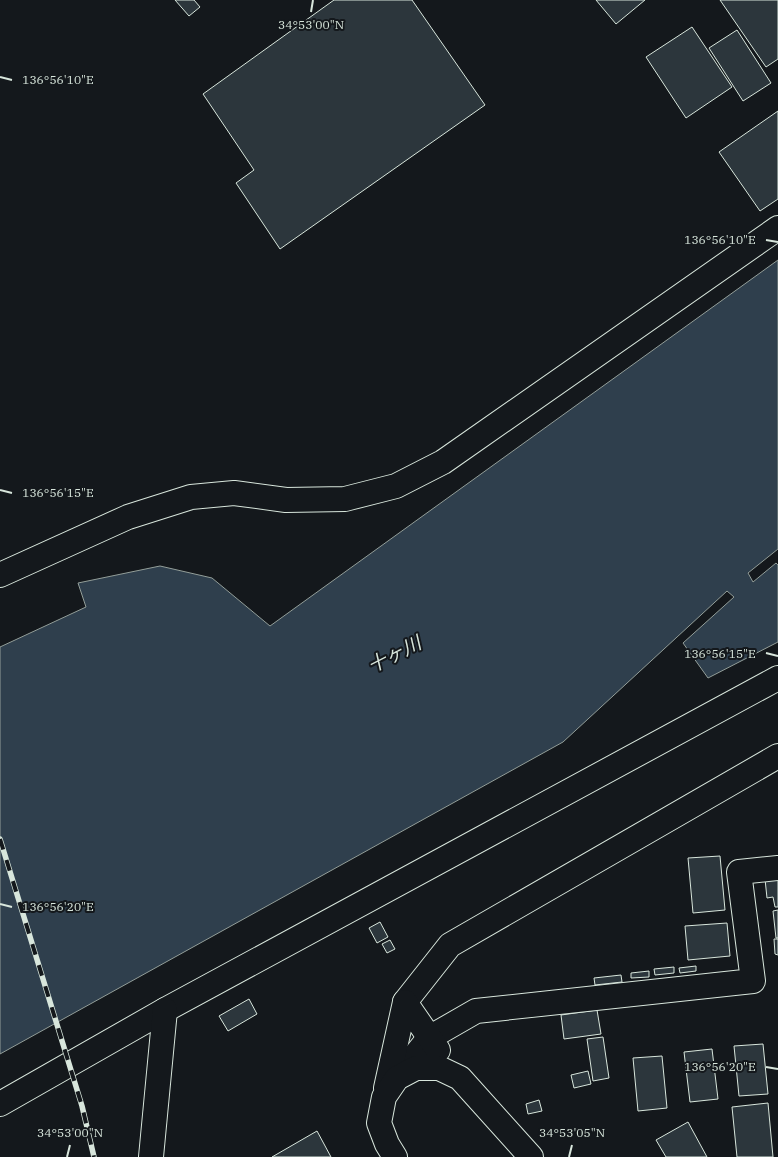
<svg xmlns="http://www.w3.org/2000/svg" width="778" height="1157" viewBox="0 0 778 1157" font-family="'IBM Plex Serif','Noto Sans JP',serif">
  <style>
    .water { fill: #2f3f4d; stroke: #939e99 }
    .building { fill: #2c363c; stroke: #d8e6dc }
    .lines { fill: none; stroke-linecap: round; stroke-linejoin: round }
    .minor-casing { stroke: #d8e6dc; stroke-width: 26 }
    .minor { stroke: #14181c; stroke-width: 24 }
    .rail-casing { stroke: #d8e6dc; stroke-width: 5.5 }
    .rail { stroke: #14181c; stroke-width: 4; stroke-dasharray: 11; stroke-linecap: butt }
    .ticks { fill: none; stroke: #d8e6dc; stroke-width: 2 }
    .labels { text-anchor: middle; stroke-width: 4; stroke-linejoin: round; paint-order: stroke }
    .water-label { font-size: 19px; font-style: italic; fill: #d8e6dc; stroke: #14181c }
    .ticks-label { font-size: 12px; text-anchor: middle; fill: #d8e6dc; stroke: #14181c; stroke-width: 4; stroke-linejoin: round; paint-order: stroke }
  </style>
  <rect width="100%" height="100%" fill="#14181c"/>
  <polygon class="water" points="778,260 778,549 748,573 753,582 776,563 778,565 778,642 708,678 683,643 734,597 727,591 563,742 0,1054 0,647 86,607 78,583 160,566 212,578 270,626"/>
  <g class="building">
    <polygon points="175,0 194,0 200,7 189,16"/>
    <polygon points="334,0 412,0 485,105 280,249 236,183 254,170 203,94"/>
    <polygon points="596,0 645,0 616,24"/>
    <polygon points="720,0 778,0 778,59 766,67"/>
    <polygon points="692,27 732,87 686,118 646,57"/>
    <polygon points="737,30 771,83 743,101 709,48"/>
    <polygon points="778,111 778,199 760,211 719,152"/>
    <polygon points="720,856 725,910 693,913 688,858"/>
    <polygon points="778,878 778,907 775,907 773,897 767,898 765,879"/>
    <polygon points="778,910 778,938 776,938 773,911"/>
    <polygon points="380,922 388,937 377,943 369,928"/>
    <polygon points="727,923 730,956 688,960 685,926"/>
    <polygon points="774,939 778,939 778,955 775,954"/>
    <polygon points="390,940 395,949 387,953 382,944"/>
    <polygon points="696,966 696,971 680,973 679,968"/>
    <polygon points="674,967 674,973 655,975 654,969"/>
    <polygon points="649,971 649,977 631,978 631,973"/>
    <polygon points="621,975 622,982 595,985 594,978"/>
    <polygon points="249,999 257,1014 228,1031 219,1016"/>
    <polygon points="597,1010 601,1034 564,1039 561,1015"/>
    <polygon points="603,1037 609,1078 593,1081 587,1039"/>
    <polygon points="763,1044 768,1094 739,1096 734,1046"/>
    <polygon points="712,1049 718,1099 690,1102 684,1052"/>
    <polygon points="662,1056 667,1108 638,1111 633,1058"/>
    <polygon points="588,1071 591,1084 574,1088 571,1075"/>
    <polygon points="539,1100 542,1111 528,1114 526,1104"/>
    <polygon points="768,1103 773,1157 737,1157 732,1107"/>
    <polygon points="688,1122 707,1157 666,1157 656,1140"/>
    <polygon points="317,1131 331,1157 272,1157"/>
  </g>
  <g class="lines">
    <defs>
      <g id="minor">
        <polyline points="0,575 128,517 191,497 234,493 286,500 345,499 396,486 443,462 778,228"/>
        <polyline points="405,1002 450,945 778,756"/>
        <polyline points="397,1078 429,1038 476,1011 753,981 739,872 778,868"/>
        <polyline points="386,1088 405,1002 438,1050"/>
        <polyline points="0,1104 165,1010 778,678"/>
        <polyline points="151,1157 165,1010"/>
        <polyline points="395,1157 387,1144 379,1123 384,1097 397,1078 416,1068 439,1068 460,1078 531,1157"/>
      </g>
    </defs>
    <use href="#minor" class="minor-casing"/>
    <use href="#minor" class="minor"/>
    <defs>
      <polyline id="rail" points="0,839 82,1106 94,1157"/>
    </defs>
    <use href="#rail" class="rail-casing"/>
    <use href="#rail" class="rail"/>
  </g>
  <path class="ticks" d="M311 12 313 0M0 77 12 80M766 240 778 242M0 490 12 493M766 653 778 656M0 904 12 907M766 1067 778 1069M67 1157 70 1145M569 1157 572 1145"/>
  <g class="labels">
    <g class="water-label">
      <text transform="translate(394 654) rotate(-27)" y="7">十ヶ川</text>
    </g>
  </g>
  <g class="ticks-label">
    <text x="311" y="29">34°53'00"N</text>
    <text x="58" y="84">136°56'10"E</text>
    <text x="720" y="244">136°56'10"E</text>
    <text x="58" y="497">136°56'15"E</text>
    <text x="720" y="658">136°56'15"E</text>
    <text x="58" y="911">136°56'20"E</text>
    <text x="720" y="1071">136°56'20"E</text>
    <text x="70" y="1137">34°53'00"N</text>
    <text x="572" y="1137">34°53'05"N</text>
  </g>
</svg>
